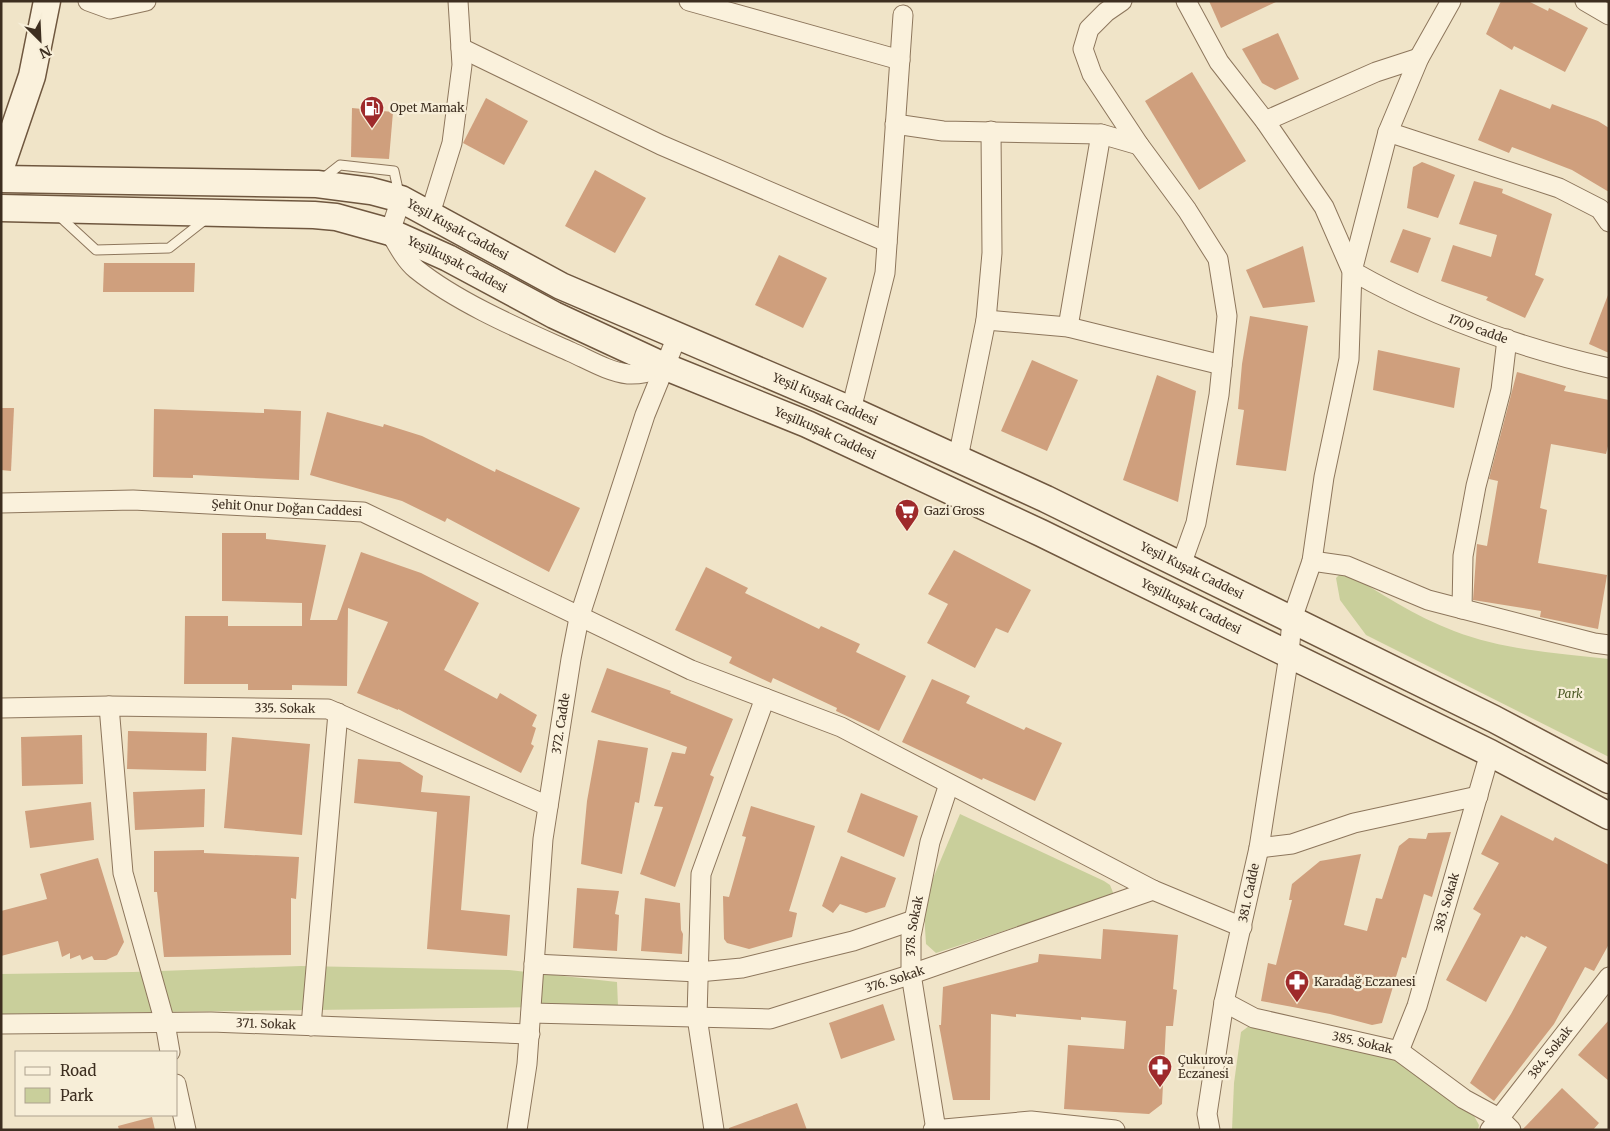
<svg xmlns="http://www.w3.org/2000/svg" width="1610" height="1131" viewBox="0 0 1610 1131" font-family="Merriweather,serif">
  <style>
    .green { fill: #c9cf9b }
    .building { fill: #cf9f7d }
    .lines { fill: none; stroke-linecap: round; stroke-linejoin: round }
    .lane-casing { stroke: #8d765c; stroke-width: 11 }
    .street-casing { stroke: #8d765c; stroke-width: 21 }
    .secondary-casing { stroke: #6f573f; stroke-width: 29 }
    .lane { stroke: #faf1dc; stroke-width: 9 }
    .street { stroke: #faf1dc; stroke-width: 19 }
    .secondary { stroke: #faf1dc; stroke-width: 26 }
    .labels { text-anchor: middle; stroke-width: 4.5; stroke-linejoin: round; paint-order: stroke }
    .poi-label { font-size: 12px; fill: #3d2e20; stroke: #f7eed8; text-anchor: start }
    .street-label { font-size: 12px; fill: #3d2e20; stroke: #f7eed8 }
    .park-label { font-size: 12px; font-style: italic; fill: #4d5a26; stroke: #f7eed8 }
  </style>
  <rect width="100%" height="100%" fill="#f0e4c8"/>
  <g class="green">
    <path d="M1344 570C1379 593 1415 616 1454 631 1503 650 1557 653 1609 659V757L1366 635 1340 600 1336 578Z"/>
    <polygon points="960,814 1104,881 1110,885 1114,895 936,953 926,944 924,911 929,888"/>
    <polygon points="301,966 509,970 617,982 618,1006 1,1014 1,974 133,972"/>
    <polygon points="1249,1026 1392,1057 1473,1114 1479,1125 1478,1130 1232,1130 1234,1083 1241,1032"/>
  </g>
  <g class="building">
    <polygon points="1209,1 1278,1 1221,28"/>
    <polygon points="1501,1 1528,1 1548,11 1549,8 1588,28 1565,72 1514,46 1512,50 1486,34"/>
    <polygon points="1278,33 1299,79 1275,90 1262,83 1242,49"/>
    <polygon points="1192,72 1246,161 1199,190 1145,101"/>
    <polygon points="1500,89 1550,109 1552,104 1598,121 1609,128 1609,192 1572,170 1512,147 1509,153 1478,140"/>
    <polygon points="486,98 528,121 504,165 463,143"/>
    <polygon points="352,108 393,112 389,159 351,157"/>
    <polygon points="1422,162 1455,175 1438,218 1407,208 1413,167"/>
    <polygon points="595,170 646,198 615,253 565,226"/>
    <polygon points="1474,181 1503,189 1502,193 1552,214 1535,275 1544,279 1525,318 1486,300 1488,297 1441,281 1453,245 1491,257 1497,235 1459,224"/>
    <polygon points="1403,229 1431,238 1418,273 1390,262"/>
    <polygon points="1303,246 1315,302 1263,308 1246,270"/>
    <polygon points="779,255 827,278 803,328 755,305"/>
    <polygon points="104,263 195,263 194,292 103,292"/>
    <polygon points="1608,295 1609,296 1609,353 1589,344"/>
    <polygon points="1250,316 1308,326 1286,471 1236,465 1244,410 1238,409 1242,364"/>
    <polygon points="1378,350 1460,368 1454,408 1373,390"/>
    <polygon points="1032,360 1078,380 1047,451 1001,431"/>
    <polygon points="1517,372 1566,386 1564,391 1609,400 1609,442 1606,454 1551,444 1540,508 1547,510 1538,563 1607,575 1598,629 1540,617 1541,611 1473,600 1477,544 1487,546 1498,481 1489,479"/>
    <polygon points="1157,375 1196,391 1178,502 1123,480"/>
    <polygon points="1,408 14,408 11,471 1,470"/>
    <polygon points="154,409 264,413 264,409 301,411 299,480 193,475 193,478 153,477"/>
    <polygon points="327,412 383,427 384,424 422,436 495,472 496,469 580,508 549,572 447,518 445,522 402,501 310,475"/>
    <polygon points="222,533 266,533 266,539 326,545 310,620 337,620 361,552 421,573 479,603 444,670 497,699 500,693 537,715 532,726 536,728 531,744 534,746 521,773 398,709 398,710 357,693 388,622 348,608 347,686 292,685 292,690 248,690 248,684 184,684 185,616 228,616 228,626 302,626 302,603 222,601"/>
    <polygon points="954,550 1031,590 1008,633 996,628 975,668 927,643 948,604 928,594"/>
    <polygon points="706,567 748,588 745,593 819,629 821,626 860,644 856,652 906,676 879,731 836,711 837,708 773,678 771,683 729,663 732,657 675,630"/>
    <polygon points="607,668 671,691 670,693 733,719 710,775 714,777 675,887 640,874 663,807 654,806 672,752 685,754 687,747 591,712"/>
    <polygon points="932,679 970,696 966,703 1024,730 1026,727 1062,743 1035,801 983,778 982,780 902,742"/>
    <polygon points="128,731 207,733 206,771 127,769"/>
    <polygon points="82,735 83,784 22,786 21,737"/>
    <polygon points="232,737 310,744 302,835 224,828"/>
    <polygon points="598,740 648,748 639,803 635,802 622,874 581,864 587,801"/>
    <polygon points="358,759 400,762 423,776 421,792 470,796 461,910 510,915 507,956 427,949 437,812 354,803"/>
    <polygon points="205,789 204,827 135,830 133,792"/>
    <polygon points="861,793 918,816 904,857 847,832"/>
    <polygon points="91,802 94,840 30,848 25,811"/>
    <polygon points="751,806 815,826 789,911 797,913 792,937 749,949 727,943 724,939 723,896 729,897 746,837 742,836"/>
    <polygon points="1501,815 1553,841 1555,837 1609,865 1609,944 1594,971 1585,967 1554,1024 1494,1101 1470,1083 1511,1014 1547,947 1526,936 1525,938 1521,936 1486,1002 1446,980 1481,914 1473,909 1499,863 1481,854"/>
    <polygon points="1451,832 1432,897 1424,894 1406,958 1402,957 1382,1023 1372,1025 1330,1014 1261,1001 1268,963 1276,965 1292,900 1289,900 1292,884 1320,861 1361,854 1344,925 1367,931 1376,898 1382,899 1399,846 1409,838 1426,839 1428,833"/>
    <polygon points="204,850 204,853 299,857 296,899 291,898 291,955 164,957 157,892 154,892 154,851"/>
    <polygon points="841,856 896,878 885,907 866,913 840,904 833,913 822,906"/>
    <polygon points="98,858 124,942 117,955 106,960 94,960 92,956 82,960 80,955 70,959 70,953 62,957 58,941 1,956 1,911 47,899 40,874"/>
    <polygon points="577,888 619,891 615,914 619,915 617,951 573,948"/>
    <polygon points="645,898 680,903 681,930 683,934 682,954 641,951"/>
    <polygon points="1103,929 1178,935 1173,989 1177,990 1173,1026 1166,1026 1162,1104 1149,1114 1064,1109 1068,1045 1124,1049 1126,1021 1081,1017 1081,1020 1016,1014 1016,1017 991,1014 990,1100 953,1100 939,1025 941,1025 943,987 1038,962 1039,954 1101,959"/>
    <polygon points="883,1004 895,1040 841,1059 829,1023"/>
    <polygon points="1609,1020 1609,1081 1578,1055"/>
    <polygon points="1562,1088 1599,1123 1593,1130 1522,1130"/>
    <polygon points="797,1103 807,1130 729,1130 729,1128"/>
    <polygon points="152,1117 155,1130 119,1130 118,1126"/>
  </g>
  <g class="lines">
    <defs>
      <g id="lane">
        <polyline points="321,180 340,165 394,171 399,194"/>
        <polyline points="58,215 96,250 169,248 206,219"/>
      </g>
      <g id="street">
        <polyline points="88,1 110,9 146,1"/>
        <polyline points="689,1 900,60"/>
        <polyline points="1122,1 1106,12 1089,29 1083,49 1092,74 1139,145 1187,210 1218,259 1227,316 1219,395 1196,523 1181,565"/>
        <polyline points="1186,1 1219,62 1265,121 1324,207 1352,271 1349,359 1324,477 1312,561 1292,619 1289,655 1259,848 1224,1002 1207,1114 1210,1130"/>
        <path id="s1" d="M1451 1 1419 58 1388 132 1352 271C1431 316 1520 348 1609 368"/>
        <polyline points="1585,1 1609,15"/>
        <polyline points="461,48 661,145 887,242"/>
        <polyline points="1265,121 1376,72 1419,58"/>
        <polyline points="895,124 943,131 1101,134 1139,145"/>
        <polyline points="1388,132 1559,188 1600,209 1609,222"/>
        <path d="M401 199 390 232C397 244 405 260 416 269 458 303 522 330 571 352 589 360 609 372 628 374 641 375 654 371 666 367"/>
        <polyline points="430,214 452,143 462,65 458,1"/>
        <polyline points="986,320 1068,327 1222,365"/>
        <polyline points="1068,327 1101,134"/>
        <polyline points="851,410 885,273 903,15"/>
        <polyline points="958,458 986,320 992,253 991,131"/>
        <path id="s2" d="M1 503 133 500 363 512 691 670 841 727 1153 890"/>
        <polyline points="1312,561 1347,566 1428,600 1594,643 1609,645"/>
        <polyline points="1462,609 1463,556 1476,486 1501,390 1507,339"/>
        <polyline points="109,706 123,873 165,1023 170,1052"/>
        <path id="s3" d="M1 708 109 706 328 709 548 806"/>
        <polyline points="1259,848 1292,844 1354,823 1478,796"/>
        <polyline points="534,964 698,972 742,968 853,941 914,920"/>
        <path id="s4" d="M1224 1002 1254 1018 1399 1051 1464 1099 1499 1118 1511 1130"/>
        <path id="s5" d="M531 1013 770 1019 906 976 1153 890 1242 927"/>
        <path id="s6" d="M1 1024 211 1022 530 1034"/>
        <polyline points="311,1026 338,713"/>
        <path id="s7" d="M1399 1051 1417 1006 1490 753"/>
        <polyline points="176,1084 186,1130"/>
        <path id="s8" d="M517 1130 527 1064 543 839 571 659 579 618 645 415 678 334"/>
        <polyline points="714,1130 697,1017 701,874 765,698"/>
        <polyline points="933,1130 1031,1121 1115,1130"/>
        <path id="s9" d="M936 1130 911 974V936L930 842 949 784"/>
        <path id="s10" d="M1490 1130 1609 977"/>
      </g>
      <g id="secondary">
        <polyline points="1,167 32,76 47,1"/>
        <path id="s11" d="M1 179 317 184 371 191 401 199 561 286 851 410 1046 499 1494 719 1609 780"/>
        <path id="s12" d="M1 208 314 215 336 217 390 232 448 258 554 315 666 367 807 424 1041 533 1490 753 1609 816"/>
      </g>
    </defs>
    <use href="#lane" class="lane-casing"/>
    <use href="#street" class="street-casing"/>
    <use href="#secondary" class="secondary-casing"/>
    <use href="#lane" class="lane"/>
    <use href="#street" class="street"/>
    <use href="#secondary" class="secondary"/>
  </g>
  <defs>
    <symbol id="fuel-pin" viewBox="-11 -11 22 30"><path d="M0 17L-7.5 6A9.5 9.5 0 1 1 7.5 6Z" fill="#9e2a2b" stroke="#f7eed8"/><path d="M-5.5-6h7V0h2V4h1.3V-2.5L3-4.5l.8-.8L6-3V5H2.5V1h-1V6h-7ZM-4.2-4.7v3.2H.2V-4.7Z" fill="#fff"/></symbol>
    <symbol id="supermarket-pin" viewBox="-11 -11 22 30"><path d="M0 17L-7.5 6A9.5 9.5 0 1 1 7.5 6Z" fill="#9e2a2b" stroke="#f7eed8"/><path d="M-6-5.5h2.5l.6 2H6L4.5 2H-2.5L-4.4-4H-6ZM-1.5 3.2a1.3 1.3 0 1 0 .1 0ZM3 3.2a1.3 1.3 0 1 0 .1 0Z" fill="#fff"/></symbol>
    <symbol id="pharmacy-pin" viewBox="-11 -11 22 30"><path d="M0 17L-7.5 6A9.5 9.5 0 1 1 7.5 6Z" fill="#9e2a2b" stroke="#f7eed8"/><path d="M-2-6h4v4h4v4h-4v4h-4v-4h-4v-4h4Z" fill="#fff"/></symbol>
  </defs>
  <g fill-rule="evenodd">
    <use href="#fuel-pin" x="358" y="94" width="28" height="38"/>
    <use href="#supermarket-pin" x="893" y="497" width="28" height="38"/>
    <use href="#pharmacy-pin" x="1283" y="968" width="28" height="38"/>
    <use href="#pharmacy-pin" x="1146" y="1053" width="28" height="38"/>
  </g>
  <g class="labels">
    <g class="poi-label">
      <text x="390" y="112">Opet Mamak</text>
      <text x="924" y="515">Gazi Gross</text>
      <text x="1314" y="986">Karadağ Eczanesi</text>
      <text x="1178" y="1064">Çukurova<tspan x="1178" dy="14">Eczanesi</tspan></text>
    </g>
    <g class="street-label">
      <text dy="4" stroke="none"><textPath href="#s11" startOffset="466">Yeşil Kuşak Caddesi</textPath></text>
      <text dy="4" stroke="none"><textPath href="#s12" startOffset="466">Yeşilkuşak Caddesi</textPath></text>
      <text dy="4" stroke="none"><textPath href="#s1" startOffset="428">1709 cadde</textPath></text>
      <text dy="4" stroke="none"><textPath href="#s11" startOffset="871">Yeşil Kuşak Caddesi</textPath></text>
      <text dy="4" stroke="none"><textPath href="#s12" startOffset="871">Yeşilkuşak Caddesi</textPath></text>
      <text dy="4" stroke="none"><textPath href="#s2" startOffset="286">Şehit Onur Doğan Caddesi</textPath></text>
      <text dy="4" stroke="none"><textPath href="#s11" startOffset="1276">Yeşil Kuşak Caddesi</textPath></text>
      <text dy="4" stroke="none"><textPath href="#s12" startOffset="1276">Yeşilkuşak Caddesi</textPath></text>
      <text dy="4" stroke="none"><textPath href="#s3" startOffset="284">335. Sokak</textPath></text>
      <text dy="4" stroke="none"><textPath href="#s8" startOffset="409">372. Cadde</textPath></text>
      <text transform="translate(1249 893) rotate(-78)" y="4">381. Cadde</text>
      <text dy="4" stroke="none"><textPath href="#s7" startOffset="156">383. Sokak</textPath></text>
      <text dy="4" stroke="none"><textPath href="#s9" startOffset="206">378. Sokak</textPath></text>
      <text dy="4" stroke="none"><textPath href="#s5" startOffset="370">376. Sokak</textPath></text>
      <text dy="4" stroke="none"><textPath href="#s6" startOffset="265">371. Sokak</textPath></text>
      <text dy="4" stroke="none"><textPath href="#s4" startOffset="145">385. Sokak</textPath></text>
      <text dy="4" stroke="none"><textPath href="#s10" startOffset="98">384. Sokak</textPath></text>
    </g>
    <g class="park-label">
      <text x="1570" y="698">Park</text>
    </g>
  </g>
  <rect width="1610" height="1131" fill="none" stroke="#3d2e20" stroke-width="5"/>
  <rect x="15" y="1051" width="162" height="65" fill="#f7eed8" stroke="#ada18e"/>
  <rect x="25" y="1067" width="25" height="8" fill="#faf1dc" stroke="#ada18e"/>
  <text x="60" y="1076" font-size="15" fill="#3d2e20">Road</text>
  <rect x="25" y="1088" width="25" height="15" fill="#c9cf9b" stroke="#ada18e"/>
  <text x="60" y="1101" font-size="15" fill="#3d2e20">Park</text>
  <g transform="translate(40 40) rotate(156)" stroke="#f7eed8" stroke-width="4" paint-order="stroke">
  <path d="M0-4L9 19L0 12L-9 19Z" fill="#3d2e20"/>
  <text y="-8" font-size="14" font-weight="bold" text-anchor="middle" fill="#3d2e20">N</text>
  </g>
</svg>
